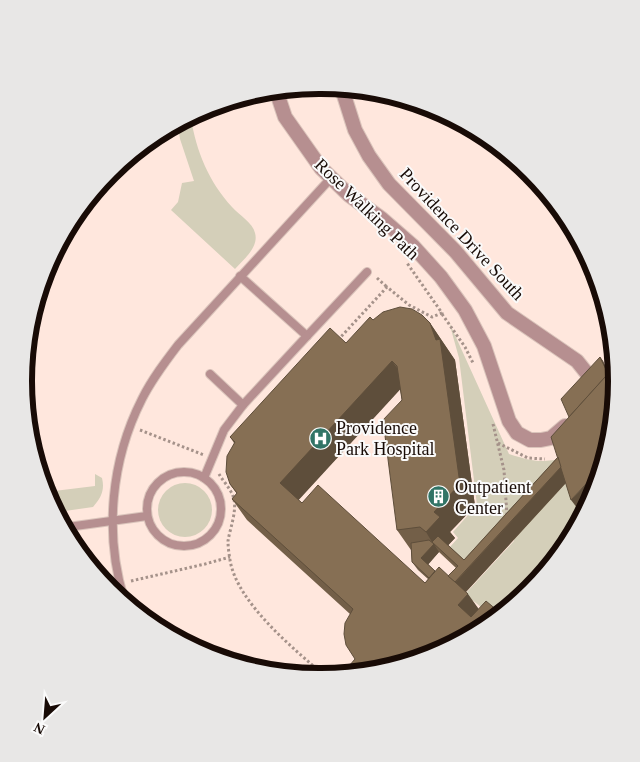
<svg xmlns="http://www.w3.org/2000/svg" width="640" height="762" viewBox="0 0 640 762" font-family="'Times New Roman',serif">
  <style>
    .green { fill: #d4cfb9 }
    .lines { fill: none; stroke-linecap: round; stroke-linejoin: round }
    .service-casing { stroke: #dac4bb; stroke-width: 10 }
    .minor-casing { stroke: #dac4bb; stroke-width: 16 }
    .path { stroke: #a5928a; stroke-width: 3; stroke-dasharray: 2.5 2.5; stroke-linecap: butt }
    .service { stroke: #b68f90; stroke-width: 8 }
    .minor { stroke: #b68f90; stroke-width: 14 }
    .wall { fill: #735f48; fill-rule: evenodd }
    .shaded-wall { fill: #5e4e3b }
    .building { fill: #866f54; stroke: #5e4e3b }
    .labels { text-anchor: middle; stroke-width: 4; stroke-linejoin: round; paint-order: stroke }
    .street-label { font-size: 18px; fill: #180b06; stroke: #fafafa }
    .poi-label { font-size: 18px; fill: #180b06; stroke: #fafafa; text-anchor: start }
    .rim { fill: none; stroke: #180b06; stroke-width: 6 }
  </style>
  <rect width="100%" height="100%" fill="#ffe7dd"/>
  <g class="green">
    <path d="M191 118C196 151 209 182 232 207 239 215 253 223 255 233 259 247 244 259 235 269L171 210 178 202 182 183 194 181 180 139 178 127Z"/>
    <path d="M449 322 509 454C534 462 540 463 566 458L583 510 529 591 478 625 487 612 465 594 514 541V510L466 562 449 548 458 538 453 532 477 505 459 358Z"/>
    <path d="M95 474 102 478C105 490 101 498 93 507L58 512 46 492 95 486Z"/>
    <circle cx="185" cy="510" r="27"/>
  </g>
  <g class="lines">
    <defs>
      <g id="service">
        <polyline points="240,276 307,336 367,272"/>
        <polyline points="243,405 307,336"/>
        <circle cx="184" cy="509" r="37"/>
        <polyline points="204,478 224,430 243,405 210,374"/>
        <polyline points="68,527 147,516"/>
        <path d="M124 599C104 533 111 460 142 399 152 379 165 362 178 345L331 178"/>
      </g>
      <g id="minor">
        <polyline points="342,89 355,130 369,156 389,184 456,252 507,313 577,361 589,376"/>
        <polyline points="277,93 285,117 321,168 349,195 382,219 413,246 441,277 465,310 484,346 509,421 517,433 530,440 541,440 551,438 565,426"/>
      </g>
    </defs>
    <use href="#service" class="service-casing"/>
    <use href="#minor" class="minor-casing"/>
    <g class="path">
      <polyline points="377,278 387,287"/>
      <polyline points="442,314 465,347 473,363"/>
      <polyline points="338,340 387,287 409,305 432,317 442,313 407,263"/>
      <polyline points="493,424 504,470 507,516"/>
      <polyline points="140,430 204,455"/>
      <polyline points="498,443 528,458 545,459"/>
      <path d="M219 474C223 481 230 488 233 496 238 509 230 528 228 541 228 547 229 554 230 560 237 603 294 649 325 676"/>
      <polyline points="131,581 205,564 230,557"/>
    </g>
    <use href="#service" class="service"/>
    <use href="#minor" class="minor"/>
  </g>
  <path class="wall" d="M373 320 430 323 455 360 475 506 450 532 455 538 448 545 464 560 558 457 569 417 600 357 603 361 608 373 566 483 466 592 478 609 498 611 355 659 350 614 247 520 232 499 237 494 230 484 234 443 230 437 346 343ZM400 389 402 400 397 530 411 550 412 562 418 570 428 579 425 583 302 503 298 500ZM439 552 456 568 448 576 435 571 428 564Z"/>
  <g class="shaded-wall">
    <polygon points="430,323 455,360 475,506 450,532 455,538 443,551 432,542 426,532 436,340"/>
    <polygon points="600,357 603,361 615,388 614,390"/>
    <polygon points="392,361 407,382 295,504 280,483"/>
    <polygon points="564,464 572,476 462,596 454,584"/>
    <polygon points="598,471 594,495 581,513 571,500"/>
    <polygon points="434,544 439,552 427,566 421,558"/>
    <polygon points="468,594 483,615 473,626 458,605"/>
  </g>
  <g class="building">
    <polygon points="400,307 412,309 422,315 430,323 436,340 440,339 460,484 434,512 440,517 426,532 420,527 397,530 383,420 402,400 397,366 392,361 280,483 302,503 318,485 425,583 439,567 468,594 458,605 471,617 486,601 498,611 433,655 343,673 355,659 346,645 344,634 345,623 353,609 232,499 237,493 230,484 226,472 227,456 235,442 230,437 330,328 346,343 370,317 373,320 383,312"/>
    <polygon points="600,357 608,374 569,417 561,399"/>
    <polygon points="614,367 616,381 598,471 571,500 551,437"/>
    <polygon points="558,457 561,467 455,582 448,576 458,566 432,542 438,536 464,560"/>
    <polygon points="429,540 434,544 421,558 435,571 429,578 412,562 411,543"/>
  </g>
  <defs>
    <symbol id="hospital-disc" viewBox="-11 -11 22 22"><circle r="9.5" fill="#317466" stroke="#fafafa"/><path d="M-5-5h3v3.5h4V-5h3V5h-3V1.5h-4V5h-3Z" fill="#fff"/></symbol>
    <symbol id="building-disc" viewBox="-11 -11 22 22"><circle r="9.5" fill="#317466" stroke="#fafafa"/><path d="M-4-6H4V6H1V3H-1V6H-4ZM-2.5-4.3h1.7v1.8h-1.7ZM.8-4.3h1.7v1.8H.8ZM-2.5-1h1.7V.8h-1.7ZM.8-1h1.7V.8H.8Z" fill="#fff"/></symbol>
  </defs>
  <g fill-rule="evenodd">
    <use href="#hospital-disc" x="308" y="426" width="25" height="25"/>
    <use href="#building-disc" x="426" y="484" width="25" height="25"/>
  </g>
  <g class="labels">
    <g class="street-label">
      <text transform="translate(367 209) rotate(44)" y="6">Rose Walking Path</text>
      <text transform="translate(462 234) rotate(47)" y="6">Providence Drive South</text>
    </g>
    <g class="poi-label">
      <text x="336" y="434">Providence<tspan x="336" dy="21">Park Hospital</tspan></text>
      <text x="455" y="493">Outpatient<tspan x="455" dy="21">Center</tspan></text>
    </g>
  </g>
  <path d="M0 0H640V762H0ZM319 94H321A287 287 0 0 1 608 381V381A287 287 0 0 1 321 668H319A287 287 0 0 1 32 381V381A287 287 0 0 1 319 94Z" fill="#e8e7e6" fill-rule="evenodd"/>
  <path class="rim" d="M319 94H321A287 287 0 0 1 608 381V381A287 287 0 0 1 321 668H319A287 287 0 0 1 32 381V381A287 287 0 0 1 319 94Z"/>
  <g transform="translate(45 717) rotate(206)" stroke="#fafafa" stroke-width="4" paint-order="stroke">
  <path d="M0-4L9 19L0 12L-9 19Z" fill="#180b06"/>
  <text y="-8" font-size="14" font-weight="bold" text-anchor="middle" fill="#180b06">N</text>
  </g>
</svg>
